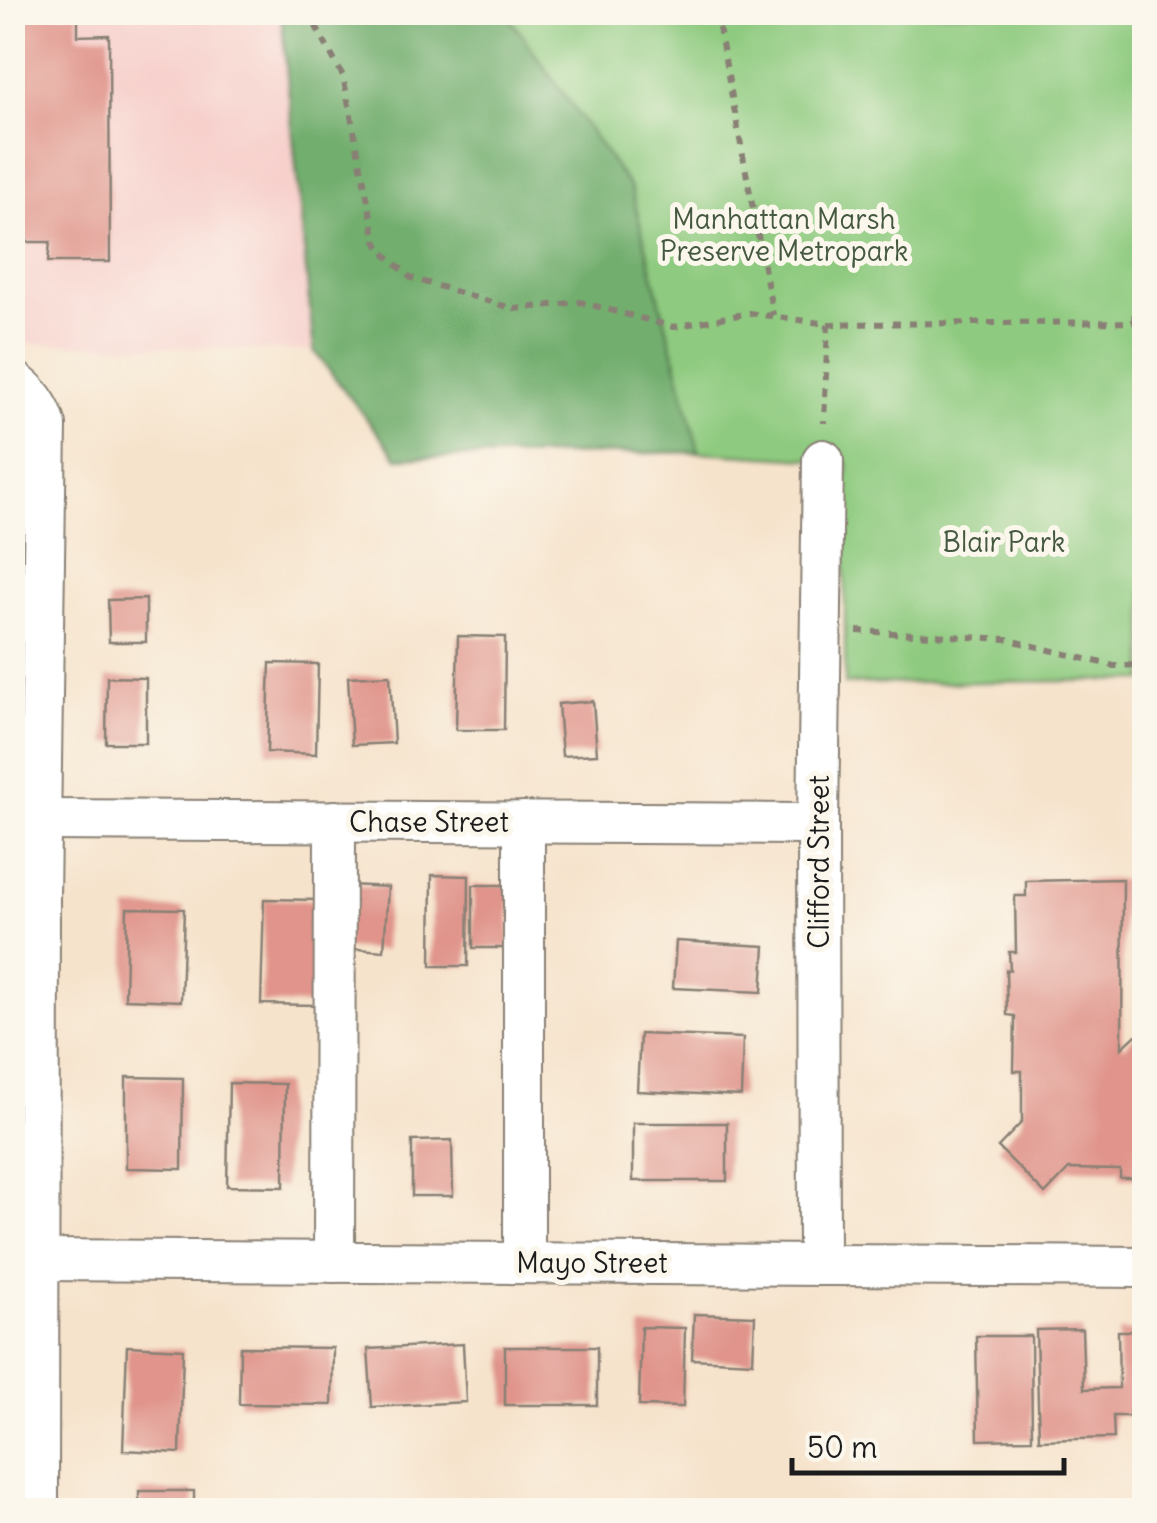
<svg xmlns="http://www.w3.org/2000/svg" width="1157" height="1523" viewBox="0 0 1157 1523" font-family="Delius,sans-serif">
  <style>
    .built { fill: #f7d0cc }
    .green { fill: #8eca7f; stroke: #55734e; stroke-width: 2.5 }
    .forest { fill: #72ae6e; stroke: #476545; stroke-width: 2.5 }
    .building { fill: #e0948b }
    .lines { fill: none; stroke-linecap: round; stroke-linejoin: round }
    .minor-casing { stroke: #898074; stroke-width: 44 }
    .path { stroke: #898074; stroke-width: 6; stroke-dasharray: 8 8; stroke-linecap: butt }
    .minor { stroke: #fff; stroke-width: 40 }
    .labels { text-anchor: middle; stroke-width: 10; stroke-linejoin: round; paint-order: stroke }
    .park-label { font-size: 28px; fill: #44593f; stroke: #fbf7ec }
    .street-label { font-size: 28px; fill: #1c1c1c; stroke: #fbf7ec }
  </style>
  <rect width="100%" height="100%" fill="#fbf7ec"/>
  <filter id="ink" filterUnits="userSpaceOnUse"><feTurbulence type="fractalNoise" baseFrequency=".01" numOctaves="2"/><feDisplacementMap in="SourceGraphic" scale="20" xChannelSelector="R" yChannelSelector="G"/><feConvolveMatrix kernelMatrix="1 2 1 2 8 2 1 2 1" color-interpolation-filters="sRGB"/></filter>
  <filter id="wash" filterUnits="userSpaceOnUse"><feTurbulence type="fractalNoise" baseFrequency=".0048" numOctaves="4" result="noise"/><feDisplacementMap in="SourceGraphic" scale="40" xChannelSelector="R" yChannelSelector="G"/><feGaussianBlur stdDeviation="2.25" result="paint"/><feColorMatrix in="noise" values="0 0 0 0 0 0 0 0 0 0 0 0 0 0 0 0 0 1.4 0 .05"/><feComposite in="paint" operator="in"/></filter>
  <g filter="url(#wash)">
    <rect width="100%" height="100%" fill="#f6e3cc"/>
    <polygon class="built" points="13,13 281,13 314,351 13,343"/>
    <polygon class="green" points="281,13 1144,13 1144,680 845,684 845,485 848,464 823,460 699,452 397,458 314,351"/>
    <polygon class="forest" points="281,13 506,13 631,189 699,452 397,458 314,351"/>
    <g id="blocks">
      <g class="building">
        <polygon points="12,12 78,13 78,36 109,35 110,262 48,262 50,242 12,242"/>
        <polygon points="146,599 146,642 109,642 108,600"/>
        <polygon points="458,636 505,637 504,730 456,730"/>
        <polygon points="270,663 318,664 316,754 267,752"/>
        <polygon points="390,675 394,743 352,745 348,677"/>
        <polygon points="107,677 146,678 146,743 106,743"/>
        <polygon points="593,701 597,754 562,756 558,704"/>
        <polygon points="432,875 469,876 468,966 431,966"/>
        <polygon points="1123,879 1122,1048 1136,1035 1144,1045 1144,1069 1143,1071 1144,1071 1144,1178 1120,1178 1120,1170 1069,1169 1045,1194 998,1147 1022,1122 1022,1071 1014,1071 1015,1016 1007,1015 1006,970 1010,970 1009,952 1016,952 1015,896 1026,896 1026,881"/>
        <polygon points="349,885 388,887 384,951 345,948"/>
        <rect x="473" y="885" width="37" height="63"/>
        <polygon points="264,899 318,900 316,1005 261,1004"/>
        <polygon points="127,908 184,909 181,1001 125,999"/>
        <polygon points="676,941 765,946 762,992 673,988"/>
        <polygon points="640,1034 743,1038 741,1096 637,1091"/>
        <polygon points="126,1077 183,1078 182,1169 126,1168"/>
        <polygon points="229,1083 285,1084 284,1187 227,1186"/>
        <rect x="633" y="1123" width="94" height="58"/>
        <polygon points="452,1140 453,1196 412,1196 412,1141"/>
        <polygon points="694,1314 755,1316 753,1362 692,1359"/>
        <polygon points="641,1327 685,1328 683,1407 639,1406"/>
        <polygon points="1082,1329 1084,1389 1119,1388 1118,1331 1144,1331 1144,1449 1139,1449 1138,1416 1113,1416 1114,1438 1039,1440 1036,1330"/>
        <polygon points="976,1336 1031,1336 1032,1439 978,1440"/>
        <polygon points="463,1344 466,1402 372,1407 368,1349"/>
        <polygon points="127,1346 183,1349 180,1453 123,1450"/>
        <polygon points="240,1347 333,1348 332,1405 239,1404"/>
        <rect x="505" y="1347" width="92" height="58"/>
        <rect x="139" y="1491" width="55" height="19"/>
      </g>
    </g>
  </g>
  <g filter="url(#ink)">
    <use href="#blocks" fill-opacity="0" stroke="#898074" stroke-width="2.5"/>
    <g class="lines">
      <defs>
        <g id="minor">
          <path d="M12 380C30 392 40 406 46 426L39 898 38 1510"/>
          <polyline points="40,820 818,824"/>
          <polyline points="39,1260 1144,1267"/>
          <polyline points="334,1262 335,821"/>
          <polyline points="524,1263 524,822"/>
          <polyline points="819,1265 818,824 823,460"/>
        </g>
      </defs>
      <use href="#minor" class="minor-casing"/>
      <g class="path">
        <polyline points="308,12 343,76 376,241 381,250 411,278 514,309 580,302 674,327 749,313 828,324 824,423"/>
        <polyline points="716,12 773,315"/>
        <polyline points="1134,322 1144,144"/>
        <polyline points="828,324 1144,322"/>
        <polyline points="857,631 1006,639 1114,666 1144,665"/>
      </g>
      <use href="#minor" class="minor"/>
    </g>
  </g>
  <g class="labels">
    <g class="park-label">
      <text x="784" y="229">Manhattan Marsh<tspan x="784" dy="32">Preserve Metropark</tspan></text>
      <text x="1004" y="552">Blair Park</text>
    </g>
    <g class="street-label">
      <text x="429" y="832">Chase Street</text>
      <text transform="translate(819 862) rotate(-90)" y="10">Clifford Street</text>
      <text x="592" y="1273">Mayo Street</text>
    </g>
  </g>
  <rect width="1157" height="1523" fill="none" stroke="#fbf7ec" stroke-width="50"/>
  <path d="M792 1458v15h272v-15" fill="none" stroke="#1c1c1c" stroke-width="5"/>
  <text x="807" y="1458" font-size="30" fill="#1c1c1c" stroke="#fbf7ec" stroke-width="8" paint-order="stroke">50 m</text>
</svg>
